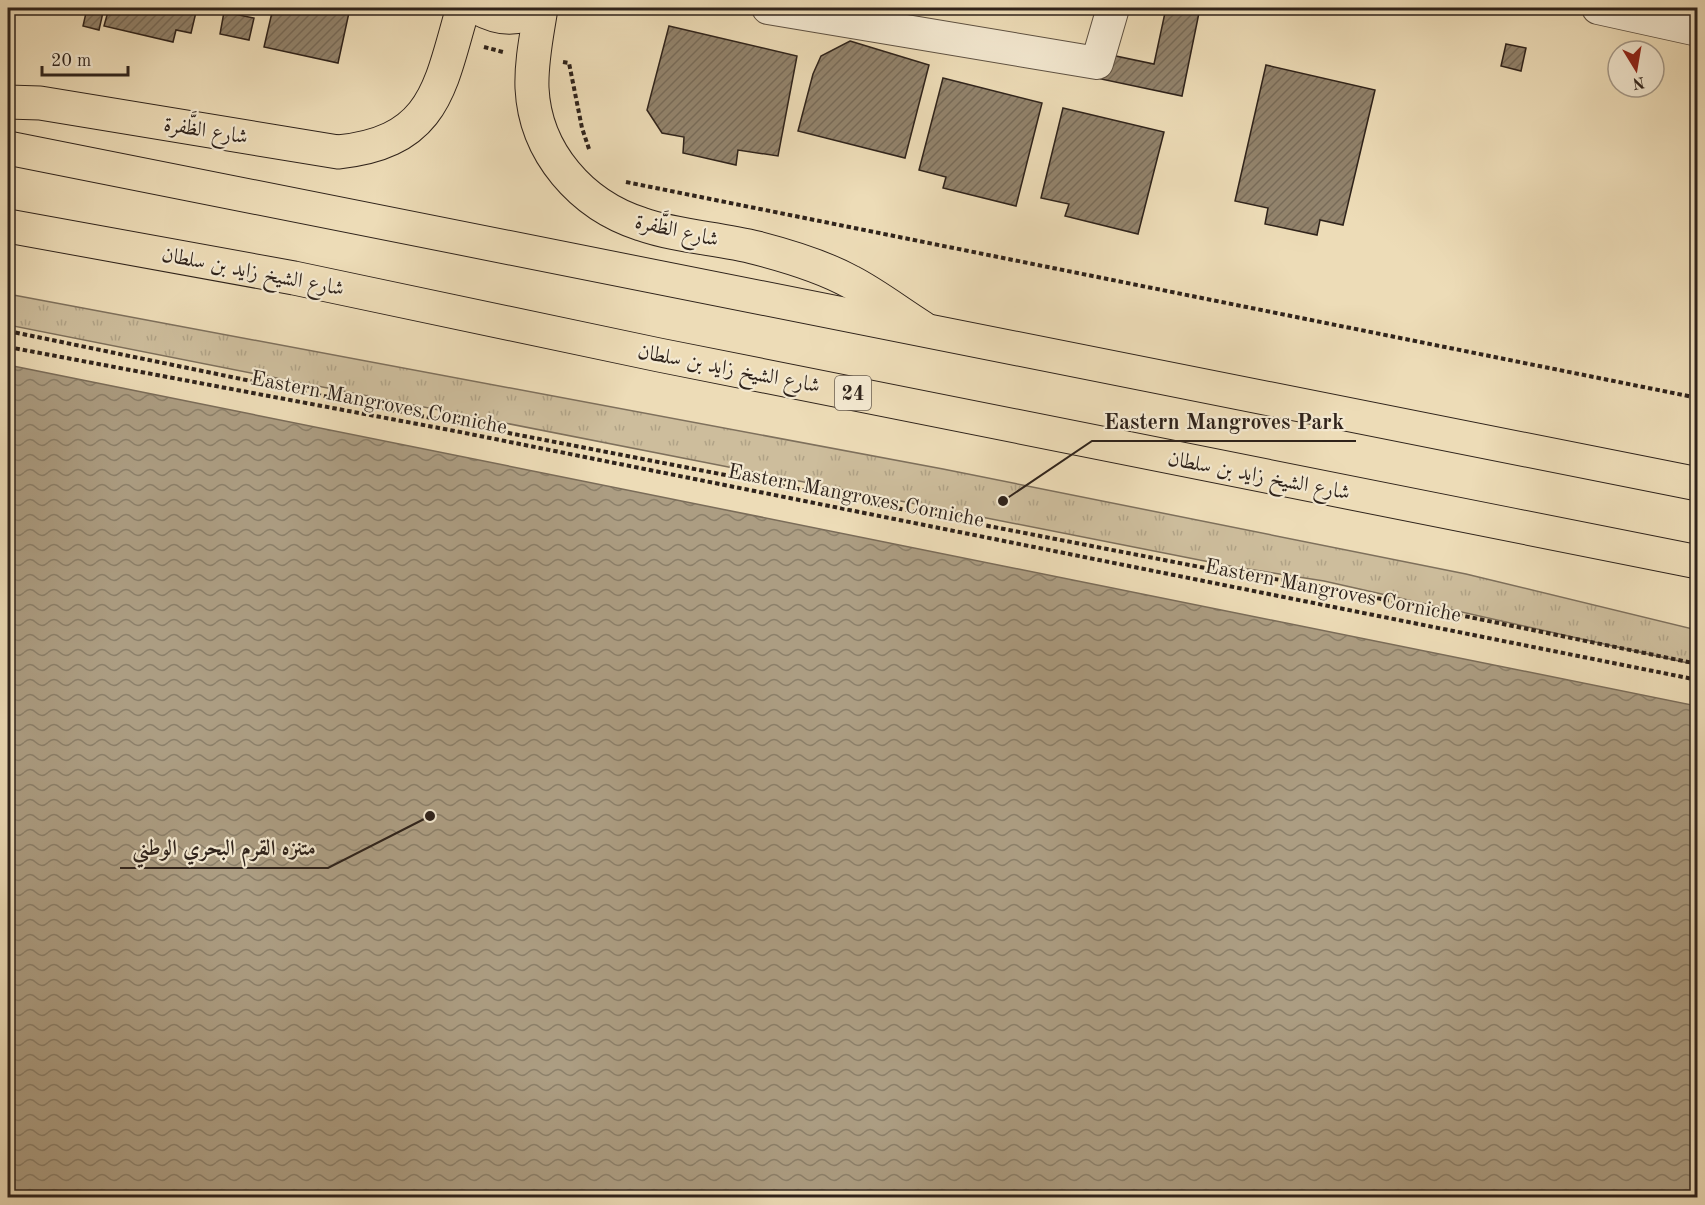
<svg xmlns="http://www.w3.org/2000/svg" width="1705" height="1205" viewBox="0 0 1705 1205" font-family="'Old Standard TT',Amiri,serif">
  <style>
    .park { fill: url(#park-tufts); stroke: #7e705c; stroke-width: 1.5 }
    .water { fill: url(#water-waves); stroke: #7a6c59; stroke-width: 1.5 }
    .building { fill: url(#building-hatch); stroke: #2f231b; stroke-width: 1.5 }
    .lines { fill: none; stroke-linecap: round; stroke-linejoin: round }
    .minor-casing { stroke: #5e5142; stroke-width: 34 }
    .major-casing { stroke: #2f231b; stroke-width: 35 }
    .highway-casing { stroke: #2f231b; stroke-width: 35 }
    .path { stroke: #2f231b; stroke-width: 4; stroke-dasharray: 4.5 3; stroke-linecap: butt }
    .minor { stroke: #f3e8d0; stroke-width: 32 }
    .major { stroke: #eddcb7; stroke-width: 33 }
    .highway { stroke: #eddcb7; stroke-width: 33 }
    .labels { text-anchor: middle; stroke-width: 4.5; stroke-linejoin: round; paint-order: stroke }
    .shield { fill: #f3e8d0; stroke: #6a5e51; stroke-width: 1.5 }
    .shield-label { font-size: 20px; font-weight: bold; fill: #2f231b }
    .street-label { font-size: 21px; fill: #2f231b; stroke: #f3e8d0 }
    .leader { fill: none; stroke: #2f231b; stroke-width: 2 }
    .callout-dot { fill: #2f231b; stroke: #f3e8d0; stroke-width: 2 }
    .callout-label { font-size: 22px; text-anchor: middle; font-weight: bold; fill: #2f231b; stroke: #f3e8d0; stroke-width: 4.5; stroke-linejoin: round; paint-order: stroke }
  </style>
  <defs>
    <pattern id="park-tufts" width="24" height="20" patternUnits="userSpaceOnUse" patternTransform="scale(1.5)"><rect width="24" height="20" fill="#cdbd9c"/><path d="M3 7l-1-3M5 7V3M7 7l1-3M15 17l-1-3M17 17v-4M19 17l1-3" fill="none" stroke="#b0a286"/></pattern>
    <pattern id="water-waves" width="16" height="10" patternUnits="userSpaceOnUse" patternTransform="scale(1.5)"><rect width="16" height="10" fill="#ac9d82"/><path d="M0 5q4-4 8 0t8 0" fill="none" stroke="#8c806a"/></pattern>
    <pattern id="building-hatch" width="6" height="6" patternUnits="userSpaceOnUse" patternTransform="scale(1.5)"><rect width="6" height="6" fill="#92836c"/><path d="M-1 1l2-2M0 6l6-6M5 7l2-2" fill="none" stroke="#786b58"/></pattern>
  </defs>
  <rect width="100%" height="100%" fill="#eddcb7"/>
  <filter id="stains"><feTurbulence type="fractalNoise" baseFrequency=".00333" numOctaves="4"/><feColorMatrix values="0 0 0 0 .2 0 0 0 0 .09 0 0 0 0 .02 0 0 0 .5 -.17"/></filter>
  <radialGradient id="worn" r=".72"><stop offset=".6" stop-color="#630" stop-opacity="0"/><stop offset="1" stop-color="#630" stop-opacity=".3"/></radialGradient>
  <polygon class="park" points="8,294 943,469 1466,574 1697,630 1697,665 1324,581 1235,567 8,325"/>
  <polygon class="water" points="8,365 1697,706 1697,1197 8,1197"/>
  <g class="building">
    <polygon points="80,8 104,8 99,30 83,26 86,13 79,12"/>
    <polygon points="109,8 197,8 191,33 176,30 173,42 104,26"/>
    <polygon points="273,8 350,8 338,63 264,47"/>
    <polygon points="1166,8 1200,8 1182,96 1101,79 1106,54 1154,64"/>
    <polygon points="224,12 254,18 249,40 220,34"/>
    <polygon points="669,26 797,56 778,156 738,150 736,165 683,153 684,137 662,133 647,110"/>
    <polygon points="850,41 929,65 905,158 798,131 813,74 821,56"/>
    <polygon points="1506,44 1526,48 1521,71 1501,66"/>
    <polygon points="1266,65 1375,90 1343,225 1320,220 1317,235 1265,224 1268,208 1235,201"/>
    <polygon points="943,78 1042,103 1016,206 943,188 946,177 919,170"/>
    <polygon points="1063,108 1164,132 1138,234 1065,216 1069,204 1041,198"/>
  </g>
  <g class="lines">
    <defs>
      <g id="minor">
        <polyline points="768,8 1097,63 1113,8"/>
        <polyline points="1598,8 1698,30"/>
      </g>
      <g id="major">
        <path d="M478 8C498 19 517 22 536 8"/>
        <path d="M541 8C537 34 531 61 532 88 535 153 582 205 641 224 678 237 719 238 757 248 788 256 822 266 851 282 876 295 899 313 923 328"/>
        <path d="M8 102 40 103 338 152C436 142 440 86 463 8"/>
      </g>
      <g id="highway">
        <polyline points="8,148 1698,484"/>
        <polyline points="8,226 294,278 659,355 1698,562"/>
      </g>
    </defs>
    <use href="#minor" class="minor-casing"/>
    <use href="#major" class="major-casing"/>
    <use href="#highway" class="highway-casing"/>
    <g class="path">
      <polyline points="484,47 503,52"/>
      <polyline points="563,62 569,63 582,128 589,149"/>
      <polyline points="626,182 1698,398"/>
      <polyline points="8,331 421,416 1200,567 1318,586 1698,664"/>
      <polyline points="8,347 455,431 1698,680"/>
    </g>
    <use href="#minor" class="minor"/>
    <use href="#major" class="major"/>
    <use href="#highway" class="highway"/>
  </g>
  <g class="labels">
    <rect class="shield" x="835" y="376" width="36" height="34" rx="4.5"/>
    <g class="shield-label">
      <text x="853" y="400">24</text>
    </g>
    <g class="street-label">
      <text transform="translate(206 130) rotate(9)" y="7">شارع الظَّفرة</text>
      <text transform="translate(677 230) rotate(13)" y="7">شارع الظَّفرة</text>
      <text transform="translate(253 271) rotate(11)" y="7">شارع الشيخ زايد بن سلطان</text>
      <text transform="translate(729 368) rotate(11)" y="7">شارع الشيخ زايد بن سلطان</text>
      <text transform="translate(379 402) rotate(11)" y="7">Eastern Mangroves Corniche</text>
      <text transform="translate(1259 475) rotate(11)" y="7">شارع الشيخ زايد بن سلطان</text>
      <text transform="translate(856 495) rotate(11)" y="7">Eastern Mangroves Corniche</text>
      <text transform="translate(1333 590) rotate(11)" y="7">Eastern Mangroves Corniche</text>
    </g>
  </g>
  <path class="leader" d="M1003 501L1092 441H1356M430 816L328 868H120"/>
  <g class="callout-dot">
    <circle cx="1003" cy="501" r="6"/>
    <circle cx="430" cy="816" r="6"/>
  </g>
  <g class="callout-label">
    <text x="1224" y="429">Eastern Mangroves Park</text>
    <text x="224" y="855">متنزه القرم البحري الوطني</text>
  </g>
  <rect width="1705" height="1205" fill="none" stroke="#eddcb7" stroke-width="30"/>
  <rect x="9" y="9" width="1687" height="1187" fill="none" stroke="#2f231b" stroke-width="3"/>
  <rect x="15" y="15" width="1675" height="1175" fill="none" stroke="#2f231b" stroke-width="1.5"/>
  <g transform="translate(1636 69) rotate(169)"><circle r="28" fill="#f3e8d0" stroke="#a59988" stroke-width="1.5"/>
  <path d="M0-4.5L10 22L0 15L-10 22Z" fill="#8f2418"/>
  <text y="-9" font-size="16" font-weight="bold" text-anchor="middle" fill="#2f231b">N</text>
  </g>
  <path d="M42 66v9h86v-9" fill="none" stroke="#2f231b" stroke-width="3"/>
  <text x="51" y="66" font-size="18" fill="#2f231b" stroke="#f3e8d0" stroke-width="4.5" paint-order="stroke">20 m</text>
  <rect width="100%" height="100%" filter="url(#stains)"/>
  <rect width="100%" height="100%" fill="url(#worn)"/>
</svg>
